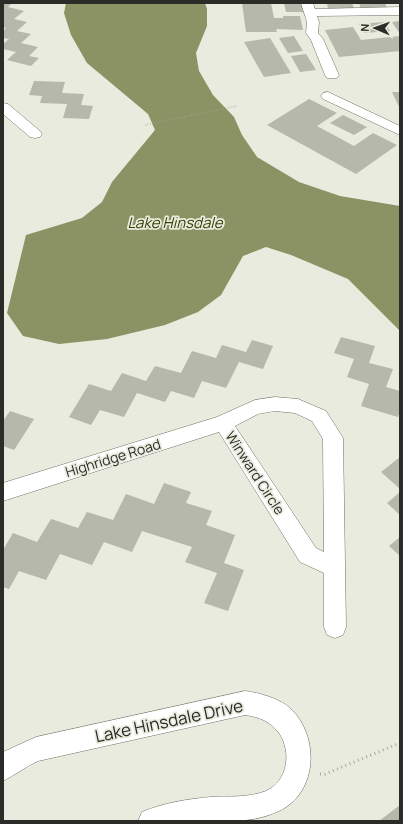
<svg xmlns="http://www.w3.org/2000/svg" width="403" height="824" viewBox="0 0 403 824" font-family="Manrope,sans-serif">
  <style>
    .water { fill: #8b9364 }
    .building { fill: #b5b8aa }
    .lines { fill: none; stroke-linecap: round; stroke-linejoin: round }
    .minor-casing { stroke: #6e7064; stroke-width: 1 }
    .path-far1 { stroke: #a6a89d; stroke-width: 2; stroke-dasharray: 0.5 2; stroke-linecap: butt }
    .path { stroke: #a6a89d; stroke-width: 3; stroke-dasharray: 1 3.5; stroke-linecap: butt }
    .minor { fill: #fff; fill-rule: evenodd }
    .labels { text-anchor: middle; stroke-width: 3.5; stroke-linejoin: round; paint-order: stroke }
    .street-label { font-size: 14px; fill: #2b2c27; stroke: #e8ebdd }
    .water-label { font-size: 15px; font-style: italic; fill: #3a4106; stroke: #e8ebdd }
    .near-street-label { font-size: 17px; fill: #2b2c27; stroke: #e8ebdd }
  </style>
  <rect width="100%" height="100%" fill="#e8ebdd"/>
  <polygon class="water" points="66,3 205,3 207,9 207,26 196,53 199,71 213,95 234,117 242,135 257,157 299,182 340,196 400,206 400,331 348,279 291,255 266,247 243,256 221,295 198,312 165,325 107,339 59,344 23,336 7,313 26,235 82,218 102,202 112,182 155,130 148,114 87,63 71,35 64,13"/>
  <g class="building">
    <polygon points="3,3 12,3 8,7 24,11 14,19 27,22 17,31 31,34 21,43 38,47 29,56 39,58 31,66 7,60 16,52 3,49 3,44 9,39 3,38 3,31 6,28 3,27"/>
    <polygon points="242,3 271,3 274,18 283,18 283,16 300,16 303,30 276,29 277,32 246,32"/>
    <polygon points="284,3 300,3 303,12 286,12"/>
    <polygon points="327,3 352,3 354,8 328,9"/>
    <polygon points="359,3 385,3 387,8 361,9"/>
    <polygon points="400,21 400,34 392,22"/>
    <polygon points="384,22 390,31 364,33 359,24"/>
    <polygon points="353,27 361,40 400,36 400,51 339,57 325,30"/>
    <polygon points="294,36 303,51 288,53 279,38"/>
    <polygon points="270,38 291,73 264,77 244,42"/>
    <polygon points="306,54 316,70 300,72 291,56"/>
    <polygon points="34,81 65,82 62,93 84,94 81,105 93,106 89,119 63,118 67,104 40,103 42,96 29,95"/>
    <polygon points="392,92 400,92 400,109"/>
    <polygon points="309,99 337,113 317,126 354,146 373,133 397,145 356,174 267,125"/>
    <polygon points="343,115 367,127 354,135 330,123"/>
    <polygon points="341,337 375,346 369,363 393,369 386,387 400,391 400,410 398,417 361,406 369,384 347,377 354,359 334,353"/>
    <polygon points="252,340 273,346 263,369 239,362 226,388 202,381 194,398 171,391 165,402 137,393 124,417 100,410 91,425 69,417 89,384 111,391 122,373 146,381 155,366 181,373 192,351 216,358 222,345 246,352"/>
    <polygon points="10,411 34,419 14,450 3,446 3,421"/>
    <polygon points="400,457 400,489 381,472"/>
    <polygon points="164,483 191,492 186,503 212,511 206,525 235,535 224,563 244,570 228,611 204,603 217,573 185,562 192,547 142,531 132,552 104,542 92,565 60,554 46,580 19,571 9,589 3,587 3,550 13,533 37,542 51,519 78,528 87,512 113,520 126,494 154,504"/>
    <polygon points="400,492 400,515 387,503"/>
    <polygon points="400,537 400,556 389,546"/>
    <polygon points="400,805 400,821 379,821"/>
  </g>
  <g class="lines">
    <defs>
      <g id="minor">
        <polygon points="301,3 313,3 315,9 400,7 400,15 317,16 319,22 318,33 323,39 339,75 337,78 327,78 325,75 311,40 306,33 307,22"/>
        <polygon points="328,92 400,126 400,135 323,99 321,96 323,93"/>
        <polygon points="3,103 8,104 40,131 42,134 40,137 35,138 30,137 3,114"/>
        <path d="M275 397 298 399 326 411 343 438 346 627 343 635 335 638 327 635 324 627V573L300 562 219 432 3 501V483L217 417 255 400ZM275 411 295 413 312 421 323 439 324 552 316 548 235 426 258 414Z"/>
        <path d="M245 691C260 693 278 698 290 708 320 736 318 793 279 811 254 823 228 821 202 821 180 821 159 821 138 821L142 812C163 803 188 799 211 797 228 796 249 798 266 791 288 781 292 752 279 733 270 721 259 717 245 715L38 761C25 767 15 775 3 781V752L36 737Z"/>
      </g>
    </defs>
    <use href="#minor" class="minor-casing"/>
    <polyline class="path-far1" points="145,125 237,106"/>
    <polyline class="path" points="320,774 325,774 400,743"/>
    <use href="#minor" class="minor"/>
  </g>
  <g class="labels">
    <g class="street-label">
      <text transform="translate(113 458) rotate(-17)" y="5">Highridge Road</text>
      <text transform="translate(255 473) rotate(57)" y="5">Winward Circle</text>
    </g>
    <g class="water-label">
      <text x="175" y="228">Lake Hinsdale</text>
    </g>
    <g class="near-street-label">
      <text transform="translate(169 721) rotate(-12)" y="6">Lake Hinsdale Drive</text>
    </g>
  </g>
  <rect width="403" height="824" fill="none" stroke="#2b2c27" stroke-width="8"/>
  <g transform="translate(375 28) rotate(272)" stroke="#e8ebdd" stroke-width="3" paint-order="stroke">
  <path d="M0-3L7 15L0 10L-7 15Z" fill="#2b2c27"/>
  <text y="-6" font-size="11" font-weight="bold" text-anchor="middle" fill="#2b2c27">N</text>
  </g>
</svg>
